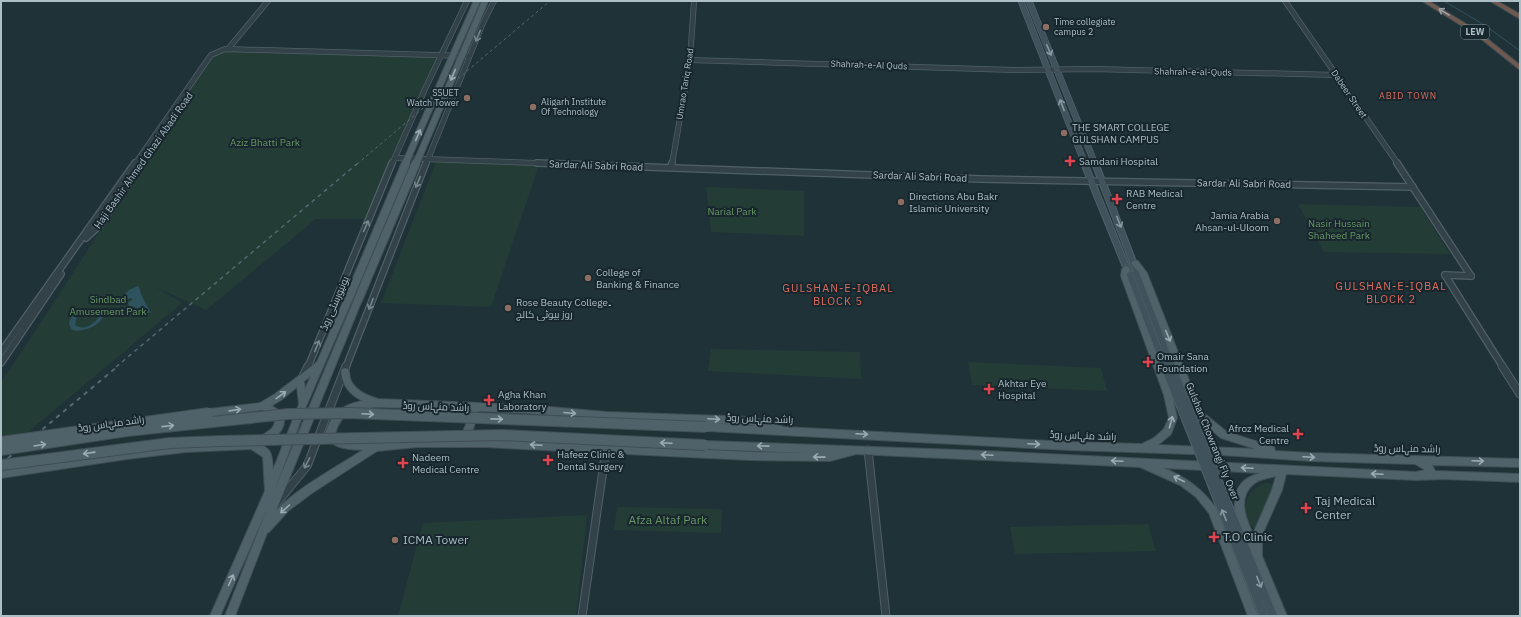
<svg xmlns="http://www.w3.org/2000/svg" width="1521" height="617" viewBox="0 0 1521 617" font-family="'IBM Plex Sans',Cairo,sans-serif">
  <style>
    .green { fill: #233d36 }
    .water { fill: #2f525f }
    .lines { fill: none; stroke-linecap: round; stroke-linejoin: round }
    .stream { stroke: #2f525f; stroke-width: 1 }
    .tertiary-far2-casing { stroke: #506067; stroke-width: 6 }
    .tertiary-far1-casing { stroke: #506067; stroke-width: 8 }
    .tertiary-casing { stroke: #506067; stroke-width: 9 }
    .secondary-far1-casing { stroke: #506067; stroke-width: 7 }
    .secondary-casing { stroke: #506067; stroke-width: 8 }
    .primary-casing { stroke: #3f4e55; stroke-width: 2 }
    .motorway-casing { stroke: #3d4d53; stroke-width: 2 }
    .tertiary-far2 { stroke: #324248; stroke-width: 4.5 }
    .tertiary-far1 { stroke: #324248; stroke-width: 5.5 }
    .tertiary { stroke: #324248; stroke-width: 7 }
    .secondary-far1 { stroke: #40535c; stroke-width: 5.5 }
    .secondary { stroke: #40535c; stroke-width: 6 }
    .primary { fill: #506269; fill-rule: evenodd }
    .motorway { fill: #6f584f; fill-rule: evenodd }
    .rail-far2 { stroke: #546870; stroke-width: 1; stroke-dasharray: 3 3; stroke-linecap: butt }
    .rail-far1 { stroke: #546870; stroke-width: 1.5; stroke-dasharray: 4 4; stroke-linecap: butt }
    .rail { stroke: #546870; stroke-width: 2; stroke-dasharray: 4.5 4.5; stroke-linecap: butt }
    .secondary-bridge-far1-casing { stroke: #506067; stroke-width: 8; stroke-linecap: butt }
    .secondary-bridge-casing { stroke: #506067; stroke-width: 10; stroke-linecap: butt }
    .primary-bridge-far2-casing { stroke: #3f4e55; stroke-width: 8; stroke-linecap: butt }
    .primary-bridge-far1-casing { stroke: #3f4e55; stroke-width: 10; stroke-linecap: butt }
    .primary-bridge-casing { stroke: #3f4e55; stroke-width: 12; stroke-linecap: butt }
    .secondary-bridge-far1 { stroke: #40535c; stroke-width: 6 }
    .secondary-bridge { stroke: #40535c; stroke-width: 8 }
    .primary-bridge-far2 { stroke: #506269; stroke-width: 6 }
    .primary-bridge-far1 { stroke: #506269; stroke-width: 8 }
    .primary-bridge { stroke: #506269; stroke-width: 10 }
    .oneway { stroke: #9da4a8 }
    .oneway2 { stroke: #75868d }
    .oneway3 { stroke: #8699a1 }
    .oneway4 { stroke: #9aacb3 }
    .education-dot { fill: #8d6e63; stroke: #18272d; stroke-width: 1.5 }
    .health-dot { fill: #e0444e; stroke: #18272d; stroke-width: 1.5 }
    .labels { text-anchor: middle; stroke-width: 4; stroke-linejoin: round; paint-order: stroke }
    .far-poi-label { font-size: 9px; fill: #acbec6; stroke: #18272d; text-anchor: start }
    .shield { fill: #18272d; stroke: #809198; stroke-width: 1 }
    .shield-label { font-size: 9px; font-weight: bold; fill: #acbec6 }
    .far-street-label { font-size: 9px; fill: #acbec6; stroke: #18272d }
    .far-neighbourhood-label { font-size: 9px; letter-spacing: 1px; fill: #db6b5c; stroke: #18272d }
    .poi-label { font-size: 10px; fill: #acbec6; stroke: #18272d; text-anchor: start }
    .park-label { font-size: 10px; fill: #679763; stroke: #18272d }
    .street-label { font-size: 10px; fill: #acbec6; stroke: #18272d }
    .neighbourhood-label { font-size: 11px; letter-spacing: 1px; fill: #db6b5c; stroke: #18272d }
    .near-poi-label { font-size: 12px; fill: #acbec6; stroke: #18272d; text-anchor: start }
    .near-park-label { font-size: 12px; fill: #679763; stroke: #18272d }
  </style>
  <rect width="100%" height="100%" fill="#1f3238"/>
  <g class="green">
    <polygon points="228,49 441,56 369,219 316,219 206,310 155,287 182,303 28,432 1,437 1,383 84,256 211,55"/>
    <polygon points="436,162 539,165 491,307 381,303"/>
    <polygon points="706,187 804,191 804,236 711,232"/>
    <polygon points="1298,204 1420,207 1450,254 1324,252"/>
    <polygon points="711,349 860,352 861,379 708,371"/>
    <polygon points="968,362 1101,368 1107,391 972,385"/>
    <path d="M1266 483 1272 484 1275 488 1255 529C1239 515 1244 488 1266 483Z"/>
    <polygon points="617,507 722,509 721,533 614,530"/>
    <polygon points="587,515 576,616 398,616 423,523"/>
    <polygon points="1148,524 1156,551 1015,554 1010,527"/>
  </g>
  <g class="water">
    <path d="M138 286C141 290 140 292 142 296 144 302 148 305 150 312L142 317 135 312V307L129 306 128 303 133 299 130 298 122 301 119 299 129 290Z"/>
    <path d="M89 308 87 311 77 316 75 325C84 331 93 325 99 317L98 311 101 308 104 312C104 325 83 333 72 330L69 324C70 314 81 309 89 308Z"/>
  </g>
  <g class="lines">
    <polyline class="stream" points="1444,1 1486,26 1520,51"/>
    <defs>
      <g id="tertiary-far2">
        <polyline points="1285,1 1398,164"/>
        <polyline points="228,49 268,1"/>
        <polyline points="690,60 1014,70 1093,69 1336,75"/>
        <polyline points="396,158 565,164"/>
        <polyline points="135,164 211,55 225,49 469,56"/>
        <polyline points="141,164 176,113"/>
        <polyline points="392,164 425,89 467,1"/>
        <polyline points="426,164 483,23 494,1"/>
        <polyline points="672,164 690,60 694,1"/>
      </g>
      <g id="tertiary-far1">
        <polyline points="537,163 981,179 1413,187"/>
        <polyline points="1397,163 1471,276"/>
        <polyline points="671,167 672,163"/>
        <polyline points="86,238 100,225 142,163"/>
        <polyline points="1445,275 1503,367"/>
        <polyline points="1445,275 1471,276"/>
        <polyline points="1,352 135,163"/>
        <polyline points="1,363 61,274"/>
        <polyline points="308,367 392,163"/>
        <polyline points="346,367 426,163"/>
      </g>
      <g id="tertiary">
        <polyline points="1502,366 1520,394"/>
        <polyline points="303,376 308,366"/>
        <polyline points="868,450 886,616"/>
        <polyline points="276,504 307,466 346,366"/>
        <polyline points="582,616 606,449"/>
      </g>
      <g id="secondary-far1">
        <polyline points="1021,1 1085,164"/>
        <polyline points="1029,1 1095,164"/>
      </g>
      <g id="secondary">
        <polyline points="1084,163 1129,274"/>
        <polyline points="1095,163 1136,270"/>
      </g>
      <path id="primary" d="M1135 260 1138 261 1147 273 1201 411 1227 432 1274 447 1275 451 1311 453 1520 459V467L1432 465 1435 471 1520 474V482L1444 479 1416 480 1286 474 1282 490 1262 535V556L1287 616H1277L1235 516C1234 493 1236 480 1260 473L1163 468C1185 476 1202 489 1216 508L1258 616H1248L1209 513 1196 497 1180 485 1140 467 856 454 830 461 750 460 485 447H417L377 451 312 493 288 511 269 532 267 533 235 616H225L267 509 220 616H210L265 491 263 457 251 449 186 452 127 459 1 478V470L127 451 186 444 251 441C271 448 272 450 273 470L299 404 297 387 281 400 271 406C295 416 282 437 263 444L260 443 258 440C263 432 273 432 275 422 274 415 268 412 262 410L209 417 206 416 205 413 206 410 209 409 260 403 275 394 317 362 344 300 348 297 352 300 307 404 275 489 354 300 358 297 362 300 276 511C297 488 335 468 363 450 349 449 332 449 325 435 332 413 340 405 363 401 350 395 342 385 341 371L342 369 345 368 348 369C350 373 349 377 351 381 356 391 368 396 378 399L528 405 606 412 752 417 784 427 1069 442 1142 444 1154 438 1164 429 1169 418 1164 395 1121 276 1122 269 1126 266 1130 269 1129 276 1172 395 1177 418 1171 434 1158 445 1256 449 1221 438 1195 416 1140 274 1131 263ZM311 376 305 389 304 381ZM377 407 472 410 460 439C446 439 431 438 417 439 398 440 347 449 335 434 342 410 355 409 377 407ZM478 411 528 413 606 420 706 423 703 424 702 427 703 430 706 431 1069 450 1222 455 1311 461 1415 464 1425 470 1416 472 986 451 705 441 702 442 700 445 702 448 705 449 809 453 750 452 469 439 479 413ZM709 423 752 425 755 426ZM1276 476 1272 490 1253 534C1245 517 1237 496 1255 483 1260 479 1269 478 1276 476Z"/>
      <g id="motorway">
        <polygon points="1422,1 1429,1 1479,32 1520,65 1520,70 1475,34"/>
        <polygon points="1490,1 1497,1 1520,14 1520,19"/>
      </g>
    </defs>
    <use href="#tertiary-far2" class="tertiary-far2-casing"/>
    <use href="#tertiary-far1" class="tertiary-far1-casing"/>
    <use href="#tertiary" class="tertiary-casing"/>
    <use href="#secondary-far1" class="secondary-far1-casing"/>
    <use href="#secondary" class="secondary-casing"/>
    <use href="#primary" class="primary-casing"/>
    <use href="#motorway" class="motorway-casing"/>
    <use href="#tertiary-far2" class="tertiary-far2"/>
    <use href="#tertiary-far1" class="tertiary-far1"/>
    <use href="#tertiary" class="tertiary"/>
    <use href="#secondary-far1" class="secondary-far1"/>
    <use href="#secondary" class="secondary"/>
    <use href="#primary" class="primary"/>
    <use href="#motorway" class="motorway"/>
    <polyline class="rail-far2" points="357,164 550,1"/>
    <polyline class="rail-far1" points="116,367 358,163"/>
    <polyline class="rail" points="1,464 118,366"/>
    <defs>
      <g id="secondary-bridge-far1">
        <polyline points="1136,273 1172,367"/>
        <polyline points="1130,275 1165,367"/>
      </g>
      <g id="secondary-bridge">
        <polyline points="1165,366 1264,616"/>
        <polyline points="1171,366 1273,616"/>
      </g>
      <g id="primary-bridge-far2">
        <polyline points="405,164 477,1"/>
        <polyline points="416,164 485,1"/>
      </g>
      <g id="primary-bridge-far1">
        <polyline points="348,300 406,163"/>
        <polyline points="358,300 416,163"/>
      </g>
      <g id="primary-bridge">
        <polyline points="1,442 209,413"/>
        <polyline points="1,450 127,431 288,414 349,413 706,427"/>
        <polyline points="1,465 170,443 221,441 502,435 705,445"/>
      </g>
    </defs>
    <use href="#secondary-bridge-far1" class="secondary-bridge-far1-casing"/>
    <use href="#secondary-bridge" class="secondary-bridge-casing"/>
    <use href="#primary-bridge-far2" class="primary-bridge-far2-casing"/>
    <use href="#primary-bridge-far1" class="primary-bridge-far1-casing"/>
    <use href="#primary-bridge" class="primary-bridge-casing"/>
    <use href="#secondary-bridge-far1" class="secondary-bridge-far1"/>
    <use href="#secondary-bridge" class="secondary-bridge"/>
    <use href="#primary-bridge-far2" class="primary-bridge-far2"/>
    <use href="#primary-bridge-far1" class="primary-bridge-far1"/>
    <use href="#primary-bridge" class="primary-bridge"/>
  </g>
  <defs><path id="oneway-shaft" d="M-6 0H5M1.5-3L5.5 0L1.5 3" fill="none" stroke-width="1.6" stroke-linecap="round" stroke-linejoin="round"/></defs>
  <use class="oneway" href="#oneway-shaft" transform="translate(1444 12) rotate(-149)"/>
  <g class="oneway2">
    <use href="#oneway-shaft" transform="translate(478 36) rotate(112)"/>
    <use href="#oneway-shaft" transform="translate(418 182) rotate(113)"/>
    <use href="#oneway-shaft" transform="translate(366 226) rotate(-66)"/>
    <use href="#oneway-shaft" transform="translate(371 304) rotate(111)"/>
    <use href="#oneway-shaft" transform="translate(317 346) rotate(-68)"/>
    <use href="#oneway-shaft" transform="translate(307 463) rotate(117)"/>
  </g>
  <g class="oneway3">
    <use href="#oneway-shaft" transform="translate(1049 50) rotate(67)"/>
    <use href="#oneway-shaft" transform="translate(1062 105) rotate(-111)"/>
    <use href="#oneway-shaft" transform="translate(1119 222) rotate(69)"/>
    <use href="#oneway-shaft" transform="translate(1224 515) rotate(-112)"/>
    <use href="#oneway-shaft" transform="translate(1259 582) rotate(68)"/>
  </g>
  <g class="oneway4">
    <use href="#oneway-shaft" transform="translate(453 75) rotate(113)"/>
    <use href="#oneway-shaft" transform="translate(418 135) rotate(-67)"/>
    <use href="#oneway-shaft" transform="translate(1168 336) rotate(68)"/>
    <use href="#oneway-shaft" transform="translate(281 395) rotate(-36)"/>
    <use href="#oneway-shaft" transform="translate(235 410) rotate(-8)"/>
    <use href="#oneway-shaft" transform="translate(570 413) rotate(5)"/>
    <use href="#oneway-shaft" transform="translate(368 414) rotate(3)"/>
    <use href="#oneway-shaft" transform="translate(497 419) rotate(1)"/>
    <use href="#oneway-shaft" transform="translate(714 419) rotate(3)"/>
    <use href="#oneway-shaft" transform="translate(1171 422) rotate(-74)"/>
    <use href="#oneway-shaft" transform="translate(168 426) rotate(-6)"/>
    <use href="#oneway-shaft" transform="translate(862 434) rotate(3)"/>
    <use href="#oneway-shaft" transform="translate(666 443) rotate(-177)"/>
    <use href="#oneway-shaft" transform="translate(1034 444) rotate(3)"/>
    <use href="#oneway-shaft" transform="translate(40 445) rotate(-9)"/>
    <use href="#oneway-shaft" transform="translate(536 445) rotate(-177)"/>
    <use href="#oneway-shaft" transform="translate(763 446) rotate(-179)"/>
    <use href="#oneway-shaft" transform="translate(89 453) rotate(172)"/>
    <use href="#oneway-shaft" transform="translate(987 455) rotate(-177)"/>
    <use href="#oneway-shaft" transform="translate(819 457) rotate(-179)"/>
    <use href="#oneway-shaft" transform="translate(1309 457) rotate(3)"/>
    <use href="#oneway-shaft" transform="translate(1117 461) rotate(-177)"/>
    <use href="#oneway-shaft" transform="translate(1478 461) rotate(2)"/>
    <use href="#oneway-shaft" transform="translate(1247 468) rotate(-177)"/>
    <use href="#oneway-shaft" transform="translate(1377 474) rotate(-177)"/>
    <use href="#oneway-shaft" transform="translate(1179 479) rotate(-153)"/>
    <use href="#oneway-shaft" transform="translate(285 509) rotate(138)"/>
    <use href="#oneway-shaft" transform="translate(231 580) rotate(-66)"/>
  </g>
  <g class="education-dot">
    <circle cx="1046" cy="27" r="4"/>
    <circle cx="467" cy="98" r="4"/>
    <circle cx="533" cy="107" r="4"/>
    <circle cx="1064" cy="133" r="4"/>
    <circle cx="901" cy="202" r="4"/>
    <circle cx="1277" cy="221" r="4"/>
    <circle cx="588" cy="278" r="4"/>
    <circle cx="508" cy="308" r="4"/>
    <circle cx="395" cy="540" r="4"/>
  </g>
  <g class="health-dot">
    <path d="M1068 155h4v4h4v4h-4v4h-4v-4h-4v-4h4z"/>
    <path d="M1115 193h4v4h4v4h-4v4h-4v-4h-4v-4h4z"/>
    <path d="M1146 356h4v4h4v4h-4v4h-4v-4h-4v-4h4z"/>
    <path d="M987 383h4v4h4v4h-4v4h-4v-4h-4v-4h4z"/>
    <path d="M487 394h4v4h4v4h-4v4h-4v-4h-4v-4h4z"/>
    <path d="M1296 428h4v4h4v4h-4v4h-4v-4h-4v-4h4z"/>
    <path d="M546 454h4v4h4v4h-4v4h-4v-4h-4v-4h4z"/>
    <path d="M401 457h4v4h4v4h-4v4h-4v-4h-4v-4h4z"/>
    <path d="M1304 502h4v4h4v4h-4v4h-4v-4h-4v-4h4z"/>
    <path d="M1212 531h4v4h4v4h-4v4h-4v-4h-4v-4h4z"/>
  </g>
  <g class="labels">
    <g class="far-poi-label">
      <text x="1054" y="25">Time collegiate<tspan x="1054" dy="10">campus 2</tspan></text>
      <text x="459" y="96" text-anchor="end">SSUET<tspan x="459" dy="10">Watch Tower</tspan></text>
      <text x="541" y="105">Aligarh Institute<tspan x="541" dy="10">Of Technology</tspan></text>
    </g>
    <rect class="shield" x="1461" y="25" width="28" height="14" rx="3"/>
    <g class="shield-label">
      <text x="1475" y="35">LEW</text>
    </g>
    <g class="far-street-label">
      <text transform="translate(869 65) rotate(2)" y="3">Shahrah-e-Al Quds</text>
      <text transform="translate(1193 72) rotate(1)" y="3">Shahrah-e-al-Quds</text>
      <text transform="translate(685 84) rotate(-81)" y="3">Umrao Tariq Road</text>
      <text transform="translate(1349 94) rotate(56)" y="3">Dabeer Street</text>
    </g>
    <g class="far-neighbourhood-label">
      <text x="1408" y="99">ABID TOWN</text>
    </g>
    <g class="poi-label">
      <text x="1072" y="131">THE SMART COLLEGE<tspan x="1072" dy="12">GULSHAN CAMPUS</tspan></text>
      <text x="1079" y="165">Samdani Hospital</text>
      <text x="1126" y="197">RAB Medical<tspan x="1126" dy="12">Centre</tspan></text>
      <text x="909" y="200">Directions Abu Bakr<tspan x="909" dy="12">Islamic University</tspan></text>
      <text x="1269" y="219" text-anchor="end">Jamia Arabia<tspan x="1269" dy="12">Ahsan-ul-Uloom</tspan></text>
      <text x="596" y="276">College of<tspan x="596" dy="12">Banking &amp; Finance</tspan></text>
      <text x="516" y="306">Rose Beauty College۔<tspan x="516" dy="12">روز بیوٹی کالج</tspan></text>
      <text x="1157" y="360">Omair Sana<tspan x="1157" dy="12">Foundation</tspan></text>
      <text x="998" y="387">Akhtar Eye<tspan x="998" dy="12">Hospital</tspan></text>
      <text x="498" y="398">Agha Khan<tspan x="498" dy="12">Laboratory</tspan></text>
      <text x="1289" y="432" text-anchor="end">Afroz Medical<tspan x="1289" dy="12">Centre</tspan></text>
      <text x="557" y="458">Hafeez Clinic &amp;<tspan x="557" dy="12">Dental Surgery</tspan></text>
      <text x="412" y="461">Nadeem<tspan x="412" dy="12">Medical Centre</tspan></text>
    </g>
    <g class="park-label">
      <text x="265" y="146">Aziz Bhatti Park</text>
      <text x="732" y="215">Narial Park</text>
      <text x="1339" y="227">Nasir Hussain<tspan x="1339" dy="12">Shaheed Park</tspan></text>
      <text x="108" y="303">Sindbad<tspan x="108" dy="12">Amusement Park</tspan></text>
    </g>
    <g class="street-label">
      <text transform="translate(143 160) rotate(-55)" y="4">Haji Bashir Ahmed Ghazi Abadi Road</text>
      <text transform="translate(596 165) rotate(2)" y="4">Sardar Ali Sabri Road</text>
      <text transform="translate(920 176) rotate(2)" y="4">Sardar Ali Sabri Road</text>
      <text transform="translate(1244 183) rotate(1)" y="4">Sardar Ali Sabri Road</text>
      <text transform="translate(334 303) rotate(-67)" y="4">یونیورسٹی روڈ</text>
      <text transform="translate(436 406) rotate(2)" y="4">راشد منہاس روڈ</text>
      <text transform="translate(760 418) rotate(2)" y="4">راشد منہاس روڈ</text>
      <text transform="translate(111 423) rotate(-8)" y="4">راشد منہاس روڈ</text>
      <text transform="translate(1083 435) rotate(2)" y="4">راشد منہاس روڈ</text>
      <text transform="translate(1213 441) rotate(68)" y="4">Gulshan Chowrangi Fly Over</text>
      <text transform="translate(1407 448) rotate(1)" y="4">راشد منہاس روڈ</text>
    </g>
    <g class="neighbourhood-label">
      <text x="1391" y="290">GULSHAN-E-IQBAL<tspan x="1391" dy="13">BLOCK 2</tspan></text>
      <text x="838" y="292">GULSHAN-E-IQBAL<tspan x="838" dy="13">BLOCK 5</tspan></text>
    </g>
    <g class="near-poi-label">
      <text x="1315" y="505">Taj Medical<tspan x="1315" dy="14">Center</tspan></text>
      <text x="1223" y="541">T.O Clinic</text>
      <text x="403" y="544">ICMA Tower</text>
    </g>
    <g class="near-park-label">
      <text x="668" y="524">Afza Altaf Park</text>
    </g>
  </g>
  <rect width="1521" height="617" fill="none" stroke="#acbec6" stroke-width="4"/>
</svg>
